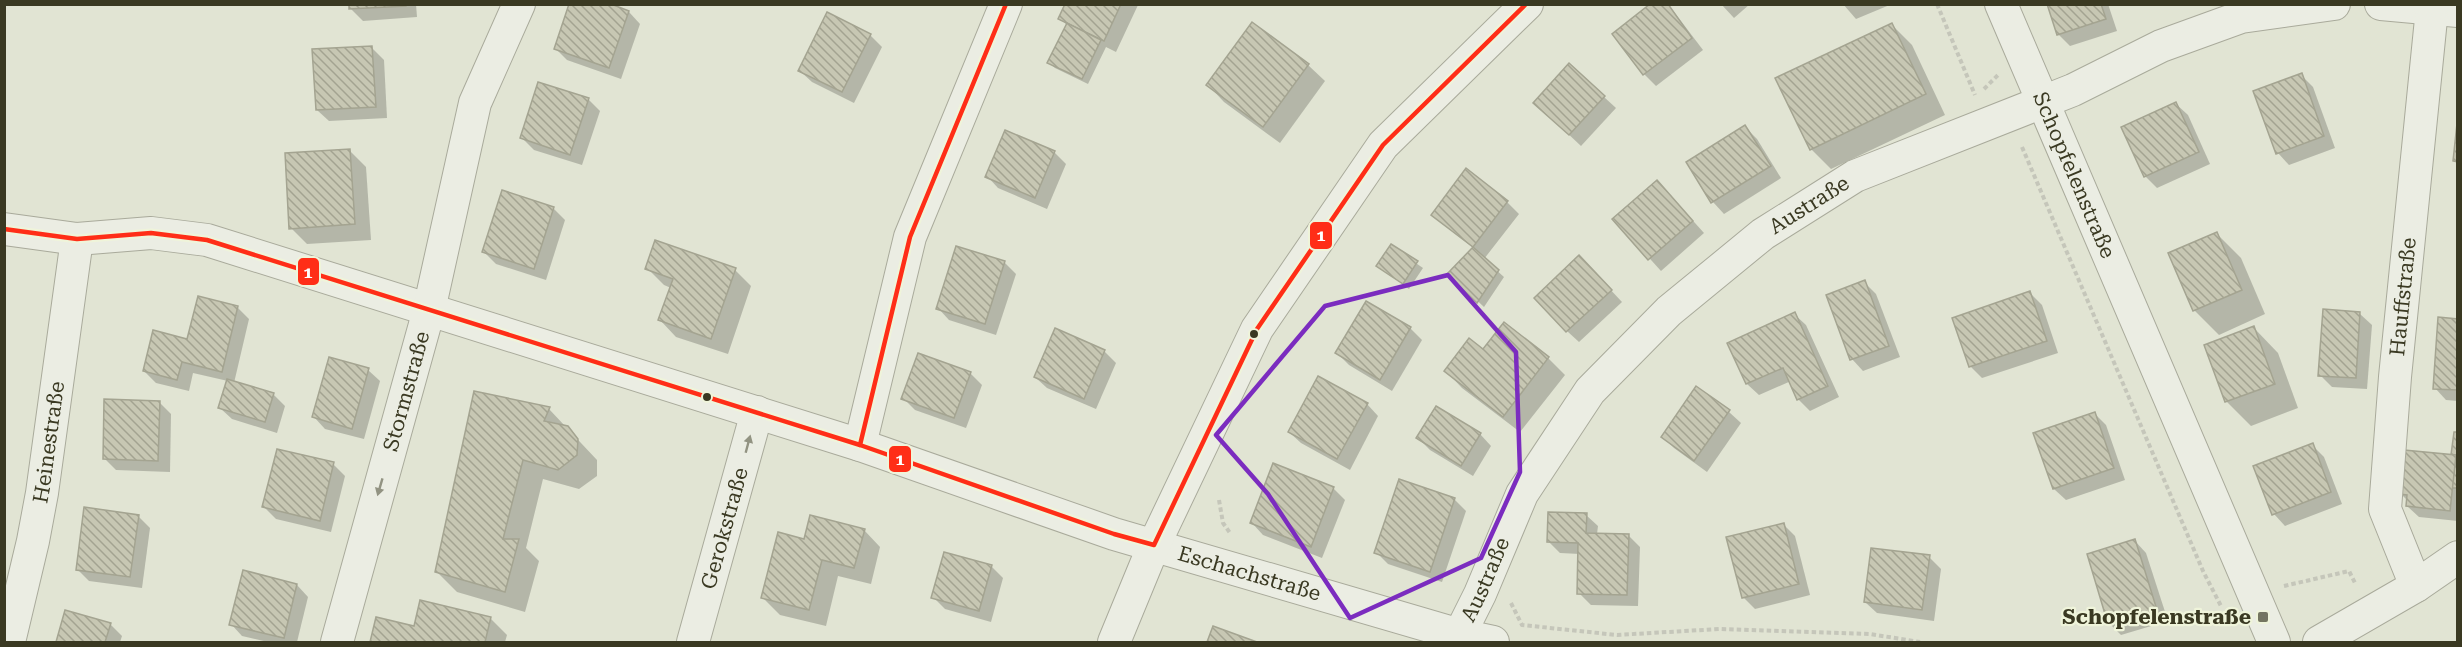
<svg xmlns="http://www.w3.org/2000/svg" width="2462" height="647" viewBox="0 0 2462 647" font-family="'Roboto Serif',serif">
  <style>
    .shadow { fill: #0003 }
    .building { fill: url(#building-back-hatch); stroke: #a4a491; stroke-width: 1.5 }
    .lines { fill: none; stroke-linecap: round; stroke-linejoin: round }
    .minor-casing { stroke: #a9aa9b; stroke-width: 34 }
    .path { stroke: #c5c6ba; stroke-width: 4; stroke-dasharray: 4.5 3; stroke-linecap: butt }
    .minor { stroke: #ebede3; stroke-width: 32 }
    .bus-1-casing { stroke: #eff4da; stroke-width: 9 }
    .bus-1 { stroke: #ff2e17; stroke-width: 4.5 }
    .oneway { fill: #929382 }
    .marked { fill: none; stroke: #7b2cbf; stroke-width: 4.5; stroke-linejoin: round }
    .bus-dot { fill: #3a3922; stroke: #eff4da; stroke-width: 2 }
    .poi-dot { fill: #747560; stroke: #eff4da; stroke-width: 2 }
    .labels { text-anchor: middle; stroke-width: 4.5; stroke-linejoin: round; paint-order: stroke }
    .street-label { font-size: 21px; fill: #3a3922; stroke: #eff4da }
    .poi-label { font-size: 21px; font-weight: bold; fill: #3a3922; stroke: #eff4da; text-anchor: end }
    .line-badge { stroke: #eff4da; stroke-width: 2 }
    .badge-label { font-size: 16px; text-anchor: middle; font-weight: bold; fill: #fff }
  </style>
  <defs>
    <pattern id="building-back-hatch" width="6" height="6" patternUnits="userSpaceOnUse" patternTransform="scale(1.5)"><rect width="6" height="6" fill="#c7c7b3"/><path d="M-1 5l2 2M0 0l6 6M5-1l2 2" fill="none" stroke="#a3a391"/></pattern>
  </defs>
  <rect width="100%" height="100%" fill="#e1e4d3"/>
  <g class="shadow">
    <polygon points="351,4 416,4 417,17 363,21 351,9"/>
    <polygon points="607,4 629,12 640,24 621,79 567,60 555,48"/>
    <polygon points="1066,4 1138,5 1116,52 1106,47 1088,84 1055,68 1049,63 1067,25 1060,18"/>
    <polygon points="1668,4 1703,50 1656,86 1644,74 1614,34"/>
    <polygon points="1721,4 1750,4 1734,18"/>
    <polygon points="1843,4 1892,4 1856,19"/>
    <polygon points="2049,4 2108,4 2117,31 2070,46 2058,34"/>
    <polygon points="1892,25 1912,45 1945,115 1831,169 1811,149"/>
    <polygon points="870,35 882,47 854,103 812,82 800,71"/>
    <polygon points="372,48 384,60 387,118 329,121 317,110"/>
    <polygon points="1308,65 1325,81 1280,143 1224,102 1208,85"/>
    <polygon points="1569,65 1616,108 1581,146 1547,114"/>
    <polygon points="2301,75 2313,87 2335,148 2289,165 2278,153"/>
    <polygon points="588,99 600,111 582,165 534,150 522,138"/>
    <polygon points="2176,104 2188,115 2210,164 2157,188 2145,176"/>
    <polygon points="1745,127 1757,139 1781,178 1724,214 1713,202 1688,162"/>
    <polygon points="350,151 366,167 371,240 307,244 291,228"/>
    <polygon points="1054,152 1066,164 1047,209 998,188 987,176"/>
    <polygon points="1669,194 1704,233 1661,271 1614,219"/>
    <polygon points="1507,202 1519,214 1484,259 1504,277 1484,307 1449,274 1473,248 1433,215"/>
    <polygon points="553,208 565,220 546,280 496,264 484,252"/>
    <polygon points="2216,233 2241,258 2265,314 2219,335 2194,310"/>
    <polygon points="1391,246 1423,268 1409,289 1378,266"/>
    <polygon points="1004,262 1016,274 996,335 949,320 938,308"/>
    <polygon points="647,268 735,270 751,286 728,354 676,337 660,320 671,288 664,285"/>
    <polygon points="1591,269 1622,302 1579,342 1567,331"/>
    <polygon points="1864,282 1876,294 1900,357 1863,371 1852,359 1828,296"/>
    <polygon points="2030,293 2042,305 2058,353 1982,378 1970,366"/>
    <polygon points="237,307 249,319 234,383 273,394 285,406 277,433 232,419 220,408 228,381 193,373 189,391 156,383 144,371"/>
    <polygon points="1794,314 1806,325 1839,397 1810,411 1798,399 1791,381 1759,395 1747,384 1729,343"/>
    <polygon points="2360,314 2372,325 2367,389 2332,387 2320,375"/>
    <polygon points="2458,320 2458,401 2446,400 2435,388"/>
    <polygon points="1504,324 1548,358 1565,375 1520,432 1462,388 1446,371 1483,351"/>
    <polygon points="1410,328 1422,340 1392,391 1349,365 1337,353"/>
    <polygon points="2254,328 2278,353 2298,408 2251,426 2226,401"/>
    <polygon points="1104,351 1116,363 1096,409 1047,388 1035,377"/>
    <polygon points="368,370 380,381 364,439 325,429 314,417"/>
    <polygon points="970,373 982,385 966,428 915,410 903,398"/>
    <polygon points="1697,388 1729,412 1741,423 1707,472 1674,448 1663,437"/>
    <polygon points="159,402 171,414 170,472 116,470 104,458"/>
    <polygon points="1367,404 1378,416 1350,470 1301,443 1289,432"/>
    <polygon points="549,409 597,460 597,476 579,489 543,479 526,548 539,561 525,612 457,592 437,572"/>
    <polygon points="2094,413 2106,425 2125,480 2066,500 2054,489 2035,434"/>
    <polygon points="1480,434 1491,446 1473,476 1430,450 1418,438"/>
    <polygon points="2458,434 2458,521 2419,517 2407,506 2408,501 2401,494 2452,456"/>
    <polygon points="2312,445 2324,457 2342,504 2285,526 2274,514 2255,467"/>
    <polygon points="333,464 345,476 331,532 276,519 264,507"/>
    <polygon points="1333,488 1345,500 1322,558 1263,535 1252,523"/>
    <polygon points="1454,499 1466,511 1442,582 1388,564 1376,552"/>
    <polygon points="1586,515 1598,526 1597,534 1628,535 1640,547 1638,606 1591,605 1579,593 1580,554 1560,553 1548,541"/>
    <polygon points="138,516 150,528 142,588 89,581 77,569"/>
    <polygon points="1783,524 1795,536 1810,595 1755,609 1743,597"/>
    <polygon points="864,530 880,547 871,584 838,576 826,626 780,615 763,598 805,540"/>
    <polygon points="2135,541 2146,553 2168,621 2121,635 2110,624 2089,555"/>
    <polygon points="1929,557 1941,569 1934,621 1877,613 1865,602"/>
    <polygon points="991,566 1003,578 991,622 945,609 933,597"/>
    <polygon points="297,585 308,597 297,642 268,642 242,636 231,624"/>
    <polygon points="66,612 110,624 122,636 120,642 57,642"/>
    <polygon points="490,618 507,635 505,642 372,642 377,619 415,628"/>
    <polygon points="1214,628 1253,642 1209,642"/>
  </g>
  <g class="building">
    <polygon points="349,4 406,4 406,6 349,9"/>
    <polygon points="569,4 611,4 629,11 609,68 554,49"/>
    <polygon points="1065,4 1121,4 1104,41 1058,19"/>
    <polygon points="1650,4 1668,4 1692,38 1643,75 1612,34"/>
    <polygon points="2047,4 2101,4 2106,19 2057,35"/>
    <polygon points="827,12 871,34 842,92 798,71"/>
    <polygon points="1252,22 1309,64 1263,127 1206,85"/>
    <polygon points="1067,23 1101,40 1082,79 1047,63"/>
    <polygon points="1892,23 1926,94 1810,150 1775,78"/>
    <polygon points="372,46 376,107 316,110 312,49"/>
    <polygon points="1569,63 1605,96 1569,135 1533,103"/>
    <polygon points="2302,73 2324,136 2276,154 2253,91"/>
    <polygon points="538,82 589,98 570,155 520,138"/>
    <polygon points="2176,102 2199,152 2144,177 2121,127"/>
    <polygon points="2458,114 2458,162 2453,161"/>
    <polygon points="1745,125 1771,166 1711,203 1686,162"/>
    <polygon points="1005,130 1055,151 1035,198 985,177"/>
    <polygon points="350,149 355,224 289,229 285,153"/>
    <polygon points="1466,168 1508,201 1473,247 1431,215"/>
    <polygon points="1657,180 1693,221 1648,260 1612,219"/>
    <polygon points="502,190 554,207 534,269 482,252"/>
    <polygon points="2217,232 2242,290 2193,311 2168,253"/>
    <polygon points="655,240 736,268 711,339 658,320 673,279 645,269"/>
    <polygon points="1391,244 1418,261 1403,284 1376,266"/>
    <polygon points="956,246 1005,261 985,324 936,309"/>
    <polygon points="1473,247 1499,270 1477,303 1447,274"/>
    <polygon points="1579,255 1612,290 1566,332 1534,298"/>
    <polygon points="1865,280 1889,346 1850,360 1826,295"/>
    <polygon points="2030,291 2047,341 1969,367 1952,318"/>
    <polygon points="198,296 238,306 222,372 182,362 177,380 143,371 153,330 187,339"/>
    <polygon points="1366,301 1411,327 1380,380 1335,353"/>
    <polygon points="2323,309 2360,312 2356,378 2318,376"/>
    <polygon points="1795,312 1828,386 1797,400 1783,368 1746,384 1727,343"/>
    <polygon points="2438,317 2458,319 2458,390 2433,389"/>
    <polygon points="1504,322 1549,357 1503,417 1444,371 1469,338 1483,349"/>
    <polygon points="2254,326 2275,384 2225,402 2204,345"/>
    <polygon points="1055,328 1105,350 1084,399 1034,377"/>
    <polygon points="918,353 971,372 954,418 901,399"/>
    <polygon points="329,357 369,368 352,429 312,417"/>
    <polygon points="1318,376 1368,403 1337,459 1288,432"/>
    <polygon points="227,379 274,393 265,422 218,408"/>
    <polygon points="1696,386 1730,410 1694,461 1661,437"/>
    <polygon points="474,391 550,407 544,421 568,426 578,439 577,455 558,470 523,460 503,539 519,539 505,592 435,572"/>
    <polygon points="104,399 160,401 158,461 103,459"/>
    <polygon points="1436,406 1481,433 1461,466 1416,438"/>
    <polygon points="2095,412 2114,468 2053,489 2033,433"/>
    <polygon points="2454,432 2458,432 2458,488 2452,488 2456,455 2451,455"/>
    <polygon points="2313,443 2331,492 2272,515 2253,466"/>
    <polygon points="277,449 334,462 320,521 262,507"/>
    <polygon points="2404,450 2456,455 2450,511 2406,506 2407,495 2399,494"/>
    <polygon points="1273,463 1334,487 1311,547 1250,523"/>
    <polygon points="1399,479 1455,498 1430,572 1374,553"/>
    <polygon points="84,507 139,515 130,577 76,570"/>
    <polygon points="1548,512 1587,513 1586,533 1629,534 1627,595 1577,594 1578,543 1547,542"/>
    <polygon points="810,515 865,529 854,568 822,560 809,610 761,598 778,532 804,539"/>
    <polygon points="1784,523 1799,584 1742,598 1726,537"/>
    <polygon points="2135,539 2157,610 2108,624 2087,554"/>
    <polygon points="1871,548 1930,555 1922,610 1864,602"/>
    <polygon points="944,552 992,565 979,611 931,598"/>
    <polygon points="243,570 297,584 284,638 229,625"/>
    <polygon points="420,600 491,617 485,642 370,642 376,617 414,626"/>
    <polygon points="65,610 111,623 105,642 56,642"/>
    <polygon points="1213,626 1257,642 1207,642"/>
  </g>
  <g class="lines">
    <defs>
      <g id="minor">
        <path id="s1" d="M2001 4 2274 642"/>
        <polyline points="2381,4 2458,11"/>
        <path id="s2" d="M4 229 77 239 151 233 207 240 860 445 1114 534 1460 635 1493 642"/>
        <polyline points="860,445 910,237 1006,4"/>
        <path id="s3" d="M2416 586 2385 509 2395 377 2432 9 2430 4"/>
        <path id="s4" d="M9 642 33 541 42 493 77 239"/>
        <path id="s5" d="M337 642 429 310 475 103 519 4"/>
        <path id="s6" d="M693 642 757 412"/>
        <polyline points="1114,642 1154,545 1257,329 1383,145 1527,4"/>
        <path id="s7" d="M1456 642 1480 594 1522 494 1590 391 1669 311 1763 234 1855 176 2073 90 2161 46 2241 17 2334 4"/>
        <polyline points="2319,642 2416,586 2458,557"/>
      </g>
    </defs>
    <use href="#minor" class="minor-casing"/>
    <g class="path">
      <polyline points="1937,4 1975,95"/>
      <polyline points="1984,89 1998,75"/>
      <polyline points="2022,147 2203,571 2221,606"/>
      <polyline points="1219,500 1223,523 1230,533"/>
      <polyline points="2284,586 2349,571 2356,585"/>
      <polyline points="1511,603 1522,625 1617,635 1719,629 1870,634 1920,642"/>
    </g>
    <use href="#minor" class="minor"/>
    <defs>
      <g id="bus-1">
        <polyline points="4,229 77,239 151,233 207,240 860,445 1114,534 1154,545 1257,329 1383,145 1526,4"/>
        <polyline points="860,445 910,237 1006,4"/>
      </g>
    </defs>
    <use href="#bus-1" class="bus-1-casing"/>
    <use href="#bus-1" class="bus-1"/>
  </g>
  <defs><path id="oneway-solid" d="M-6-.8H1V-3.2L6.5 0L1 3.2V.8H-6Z" transform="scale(1.5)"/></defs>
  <g class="oneway">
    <use href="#oneway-solid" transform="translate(748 444) rotate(-75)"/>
    <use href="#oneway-solid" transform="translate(380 487) rotate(106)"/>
  </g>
  <path class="marked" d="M1448 275 1516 352 1520 472 1481 558 1350 618 1268 494 1216 435 1325 306Z"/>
  <g class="bus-dot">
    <circle cx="1254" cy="334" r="5"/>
    <circle cx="707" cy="397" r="5"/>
  </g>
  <rect class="poi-dot" x="2257" y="611" width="12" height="12" rx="3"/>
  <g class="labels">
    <g class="street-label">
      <text dy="7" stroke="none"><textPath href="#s1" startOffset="186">Schopfelenstraße</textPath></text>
      <text dy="7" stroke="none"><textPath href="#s7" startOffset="574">Austraße</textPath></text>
      <text dy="7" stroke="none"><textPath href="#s3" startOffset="296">Hauffstraße</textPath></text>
      <text dy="7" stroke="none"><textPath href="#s5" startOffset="260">Stormstraße</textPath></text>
      <text dy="7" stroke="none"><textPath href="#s4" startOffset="204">Heinestraße</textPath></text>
      <text dy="7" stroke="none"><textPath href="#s6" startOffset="118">Gerokstraße</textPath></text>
      <text dy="7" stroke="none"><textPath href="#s2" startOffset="1299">Eschachstraße</textPath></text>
      <text dy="7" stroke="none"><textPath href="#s7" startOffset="69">Austraße</textPath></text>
    </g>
    <g class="poi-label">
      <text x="2251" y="624">Schopfelenstraße</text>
    </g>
  </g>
  <g class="line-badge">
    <rect x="1309" y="221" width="24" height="29" rx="6" fill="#ff2e17"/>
    <rect x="297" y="257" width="23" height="29" rx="6" fill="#ff2e17"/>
    <rect x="888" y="445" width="24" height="28" rx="6" fill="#ff2e17"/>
  </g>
  <g class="badge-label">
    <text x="1321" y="241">1</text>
    <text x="308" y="278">1</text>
    <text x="900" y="465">1</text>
  </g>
  <rect width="2462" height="647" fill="none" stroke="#3a3922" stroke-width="12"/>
</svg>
